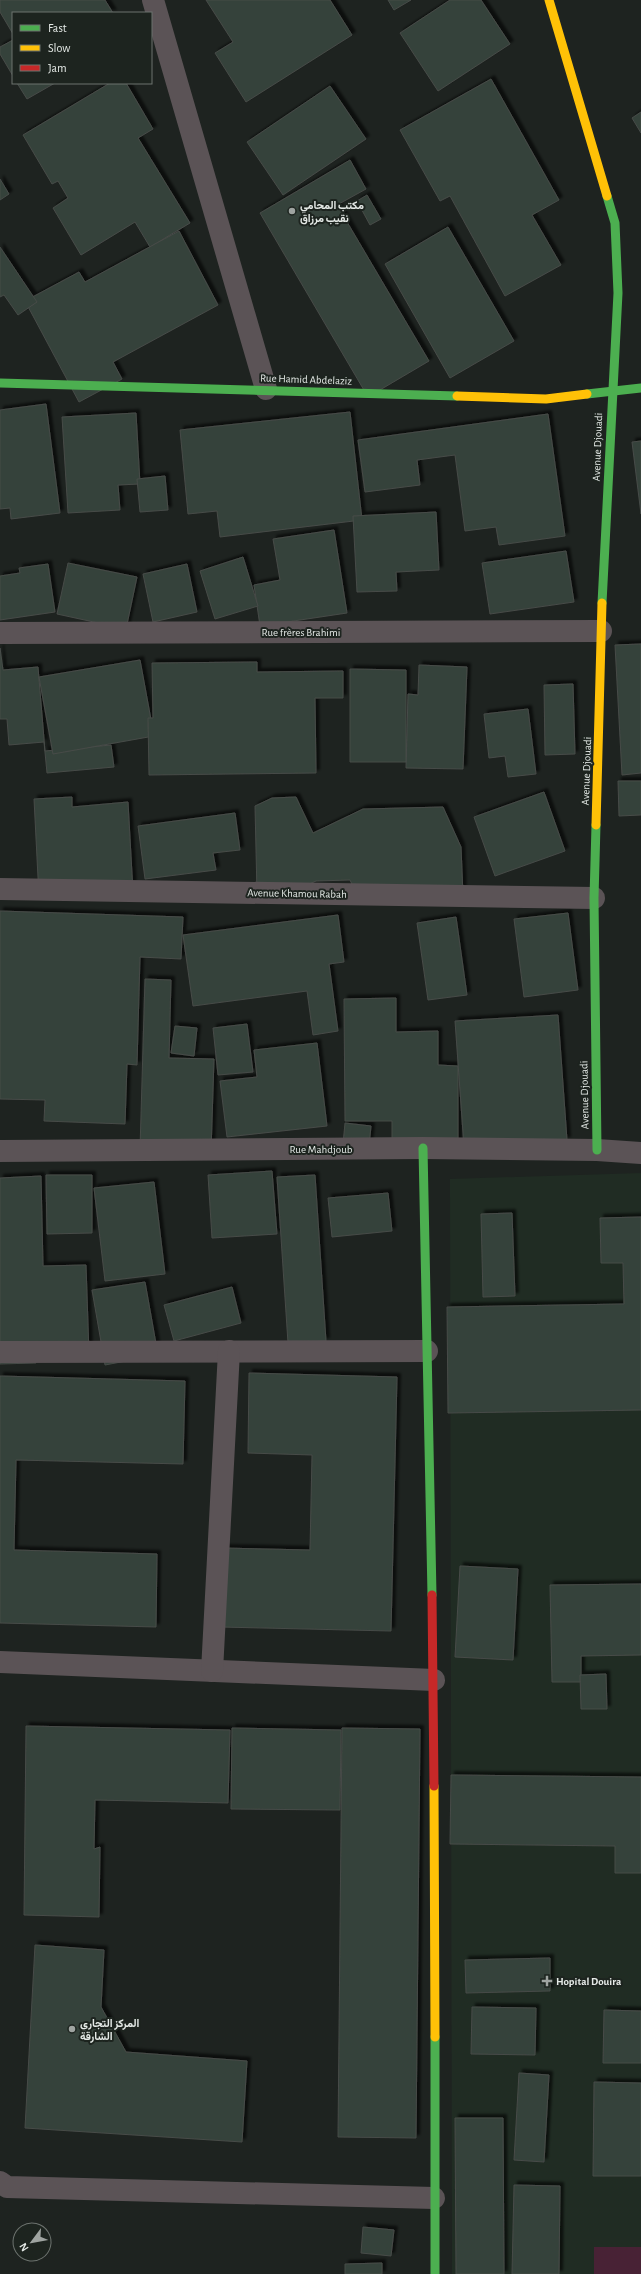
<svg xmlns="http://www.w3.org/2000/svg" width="641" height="2274" viewBox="0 0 641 2274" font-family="'Alegreya Sans',Vazirmatn,sans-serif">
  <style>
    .built { fill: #202c23 }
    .green { fill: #482235 }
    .building { fill: #36423b; stroke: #474b48; filter: url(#shadow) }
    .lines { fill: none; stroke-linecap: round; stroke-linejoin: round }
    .street { stroke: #5b5356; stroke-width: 22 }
    .fast { stroke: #4caf50; stroke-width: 9 }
    .slow { stroke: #ffc107; stroke-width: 9 }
    .jam { stroke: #c62828; stroke-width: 9 }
    .poi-dot { fill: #9fa4a1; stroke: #1d241f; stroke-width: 1.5 }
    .labels { text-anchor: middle; stroke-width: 4; stroke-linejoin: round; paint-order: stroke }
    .poi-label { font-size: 11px; font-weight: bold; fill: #e5eae7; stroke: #1d241f; text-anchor: start }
    .street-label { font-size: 11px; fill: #e5eae7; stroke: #1d241f }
  </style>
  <defs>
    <filter id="shadow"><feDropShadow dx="3.5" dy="-3.5" stdDeviation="1" flood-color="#0009"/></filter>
  </defs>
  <rect width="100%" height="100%" fill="#1e2320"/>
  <polygon class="built" points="641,1173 641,2274 452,2274 450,1179"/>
  <rect class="green" x="594" y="2247" width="47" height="27"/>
  <g class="building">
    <polygon points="0,0 105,0 113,13 13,13 13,34 0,12"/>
    <polygon points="206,0 330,0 352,35 246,102 215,53 233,42"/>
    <polygon points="388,0 411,0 394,10"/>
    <polygon points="450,0 481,0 510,44 438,91 400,33"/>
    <polygon points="13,40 13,76 0,54 0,47"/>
    <polygon points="491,79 559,200 532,215 561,265 505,296 450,196 440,201 400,130"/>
    <polygon points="17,83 55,83 27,99"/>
    <polygon points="110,83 126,83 153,129 138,138 190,223 150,247 135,222 81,255 53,208 68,198 58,181 52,184 23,135"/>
    <polygon points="330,86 366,139 283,195 247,142"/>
    <polygon points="641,112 641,133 632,118"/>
    <polygon points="350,160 366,189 337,205 429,361 368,397 260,213"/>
    <polygon points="0,179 9,194 0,200"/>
    <polygon points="367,195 381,219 370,225 357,201"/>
    <polygon points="448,227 514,341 450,378 385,264"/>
    <polygon points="179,231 218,305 113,362 122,379 79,402 25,301 79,272 85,282"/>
    <polygon points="0,247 37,302 18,315 4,295 0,297"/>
    <polygon points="46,404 60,513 11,519 10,508 0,509 0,410"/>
    <polygon points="350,412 362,520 220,537 217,511 188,514 180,430"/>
    <polygon points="136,413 140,484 118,485 120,510 68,513 62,417"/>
    <polygon points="548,414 565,536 499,545 496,527 465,531 455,455 417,460 420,485 365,492 358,440"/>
    <polygon points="641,441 641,514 632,442"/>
    <polygon points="165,476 168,510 140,512 137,479"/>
    <polygon points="436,512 439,570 396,572 397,591 357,592 353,516"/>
    <polygon points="334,530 347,613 260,626 254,585 280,580 273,539"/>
    <polygon points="566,551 574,602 490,614 482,563"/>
    <polygon points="243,557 258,606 215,619 200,571"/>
    <polygon points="68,563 137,577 126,629 57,614"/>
    <polygon points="48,564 55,612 0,620 0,576 20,573 19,568"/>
    <polygon points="187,564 197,612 153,622 143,574"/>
    <polygon points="641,644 641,773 622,775 615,645"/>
    <polygon points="0,648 3,670 38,667 45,751 111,745 114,767 47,773 44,742 9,745 7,719 0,719"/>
    <polygon points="140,660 154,736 53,754 39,677"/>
    <polygon points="257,662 257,672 343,671 343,698 315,698 316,773 149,775 148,718 153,718 152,663"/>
    <polygon points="419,665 467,667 463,769 406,768 408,694 418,695"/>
    <polygon points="350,669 406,670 406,762 350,762"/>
    <polygon points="573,684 575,754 545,755 544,685"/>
    <polygon points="528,709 536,774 508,777 505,756 489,758 484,714"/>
    <polygon points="618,781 641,781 641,815 619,816"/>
    <polygon points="544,792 565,851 495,876 474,817"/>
    <polygon points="72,797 72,807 128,802 133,892 39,897 34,799"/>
    <polygon points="296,797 313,833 363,809 443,807 461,847 463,895 357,895 350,880 316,881 290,893 257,894 255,806 272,798"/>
    <polygon points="235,813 240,850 213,853 216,870 145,879 138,826"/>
    <polygon points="0,911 183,917 181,959 140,957 137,1065 127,1064 125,1124 44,1121 45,1100 0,1099"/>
    <polygon points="568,913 578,990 524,997 514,919"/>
    <polygon points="338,915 344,962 329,964 338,1031 313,1035 307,991 193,1006 183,935"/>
    <polygon points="456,917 467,995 428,1000 417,923"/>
    <polygon points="145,979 171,980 169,1058 214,1059 211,1152 140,1149"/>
    <polygon points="396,998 396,1032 438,1031 438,1065 458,1066 458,1153 392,1153 392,1121 345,1121 344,999"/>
    <polygon points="558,1015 567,1140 464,1147 455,1021"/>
    <polygon points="247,1024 253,1072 218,1075 213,1028"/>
    <polygon points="175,1026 197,1028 194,1056 171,1053"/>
    <polygon points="317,1043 327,1126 227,1137 220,1081 257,1077 254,1050"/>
    <polygon points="345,1123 371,1126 369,1146 343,1144"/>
    <polygon points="272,1171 277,1234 212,1238 208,1175"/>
    <polygon points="46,1175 92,1175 92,1233 47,1234"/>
    <polygon points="315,1175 326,1341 288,1343 277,1177"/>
    <polygon points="41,1176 43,1266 86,1265 89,1354 36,1355 36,1363 0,1364 0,1178"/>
    <polygon points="154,1182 165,1274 105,1281 94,1188"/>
    <polygon points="388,1193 392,1231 332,1237 328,1198"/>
    <polygon points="512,1213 515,1296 483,1297 481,1214"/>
    <polygon points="641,1217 641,1410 448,1413 447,1307 624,1304 623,1263 601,1263 600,1218"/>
    <polygon points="145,1282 158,1355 105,1365 92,1290"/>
    <polygon points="232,1287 241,1323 174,1341 164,1305"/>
    <polygon points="249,1373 397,1377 391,1631 220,1627 222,1548 310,1550 312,1455 248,1453"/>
    <polygon points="0,1376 185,1381 183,1464 16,1460 14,1550 157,1554 156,1627 0,1623"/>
    <polygon points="460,1566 518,1569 513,1660 455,1657"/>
    <polygon points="641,1584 641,1655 581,1656 581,1682 552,1682 550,1585"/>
    <polygon points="606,1674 607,1709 581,1709 580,1675"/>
    <polygon points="26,1726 230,1730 228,1803 95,1800 94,1849 100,1847 99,1917 24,1915"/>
    <polygon points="232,1728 341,1730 340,1810 231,1809"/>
    <polygon points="342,1728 420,1729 416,2138 338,2137"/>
    <polygon points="451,1775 641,1777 641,1873 615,1873 615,1846 450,1844"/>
    <polygon points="35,1945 104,1950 101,2007 126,2052 247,2061 242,2142 25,2128"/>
    <polygon points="550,1958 550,1991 466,1993 465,1960"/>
    <polygon points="472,2007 536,2008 535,2055 471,2054"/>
    <polygon points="604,2010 641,2011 641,2063 603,2063"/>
    <polygon points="519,2073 549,2075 544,2162 514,2160"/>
    <polygon points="594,2082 641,2083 641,2176 593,2176"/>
    <polygon points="455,2118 503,2118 504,2274 456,2274"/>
    <polygon points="514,2185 560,2186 559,2274 512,2274"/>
    <polygon points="363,2227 394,2230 391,2256 361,2253"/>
    <polygon points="382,2263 382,2274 345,2274 345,2264"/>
  </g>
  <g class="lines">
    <g class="street">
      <polyline points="153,0 266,389"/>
      <polyline points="0,633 601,631"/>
      <polyline points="0,889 594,898"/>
      <polyline points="0,1151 423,1148 597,1150 641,1153"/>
      <polyline points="0,1352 427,1351"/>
      <polyline points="0,1662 434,1680"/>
      <polyline points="212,1671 229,1351"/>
      <polyline points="0,2182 7,2187 434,2198"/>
    </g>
    <g class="fast">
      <polyline points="0,383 457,396"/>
      <polyline points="587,394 641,388"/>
      <polyline points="602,603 618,293 615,223 607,196"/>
      <polyline points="596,825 594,898 597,1150"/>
      <polyline points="423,1148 432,1595"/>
      <polyline points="435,2037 435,2274"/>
    </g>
    <g class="slow">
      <polyline points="549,0 607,196"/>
      <polyline points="457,396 546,399 587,394"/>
      <polyline points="596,825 602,603"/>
      <polyline points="434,1786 435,2037"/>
    </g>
    <polyline class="jam" points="432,1595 434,1786"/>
  </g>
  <g class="poi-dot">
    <circle cx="292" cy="211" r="4"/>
    <path d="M545 1975h4v4h4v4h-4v4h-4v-4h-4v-4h4z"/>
    <circle cx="72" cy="2029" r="4"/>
  </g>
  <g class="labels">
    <g class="poi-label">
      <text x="300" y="209">مكتب المحامي<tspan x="300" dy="13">نقيب مرزاق</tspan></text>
      <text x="556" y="1985">Hopital Douira</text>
      <text x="80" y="2027">المركز التجاري<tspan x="80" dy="13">الشارقة</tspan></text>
    </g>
    <g class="street-label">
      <text transform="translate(306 379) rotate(2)" y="4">Rue Hamid Abdelaziz</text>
      <text transform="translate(597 447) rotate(-88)" y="4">Avenue Djouadi</text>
      <text x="301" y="636">Rue frères Brahimi</text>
      <text transform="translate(586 771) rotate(-88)" y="4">Avenue Djouadi</text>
      <text transform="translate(297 893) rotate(1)" y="4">Avenue Khamou Rabah</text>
      <text transform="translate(584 1095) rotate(-91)" y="4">Avenue Djouadi</text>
      <text x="321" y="1153">Rue Mahdjoub</text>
    </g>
  </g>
  <rect x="12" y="12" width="140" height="72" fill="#1d241f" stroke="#6d736f"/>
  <rect x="20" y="25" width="20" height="6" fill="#4caf50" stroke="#6d736f"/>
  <text x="48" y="32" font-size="12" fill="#e5eae7">Fast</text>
  <rect x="20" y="45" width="20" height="6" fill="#ffc107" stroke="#6d736f"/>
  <text x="48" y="52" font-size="12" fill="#e5eae7">Slow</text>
  <rect x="20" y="65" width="20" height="6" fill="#c62828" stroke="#6d736f"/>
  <text x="48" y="72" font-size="12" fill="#e5eae7">Jam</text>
  <g transform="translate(32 2242) rotate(238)"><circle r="19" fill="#1d241f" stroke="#6d736f"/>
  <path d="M0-3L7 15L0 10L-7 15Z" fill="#9fa4a1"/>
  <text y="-6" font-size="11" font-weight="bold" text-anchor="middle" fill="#e5eae7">N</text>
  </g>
</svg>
